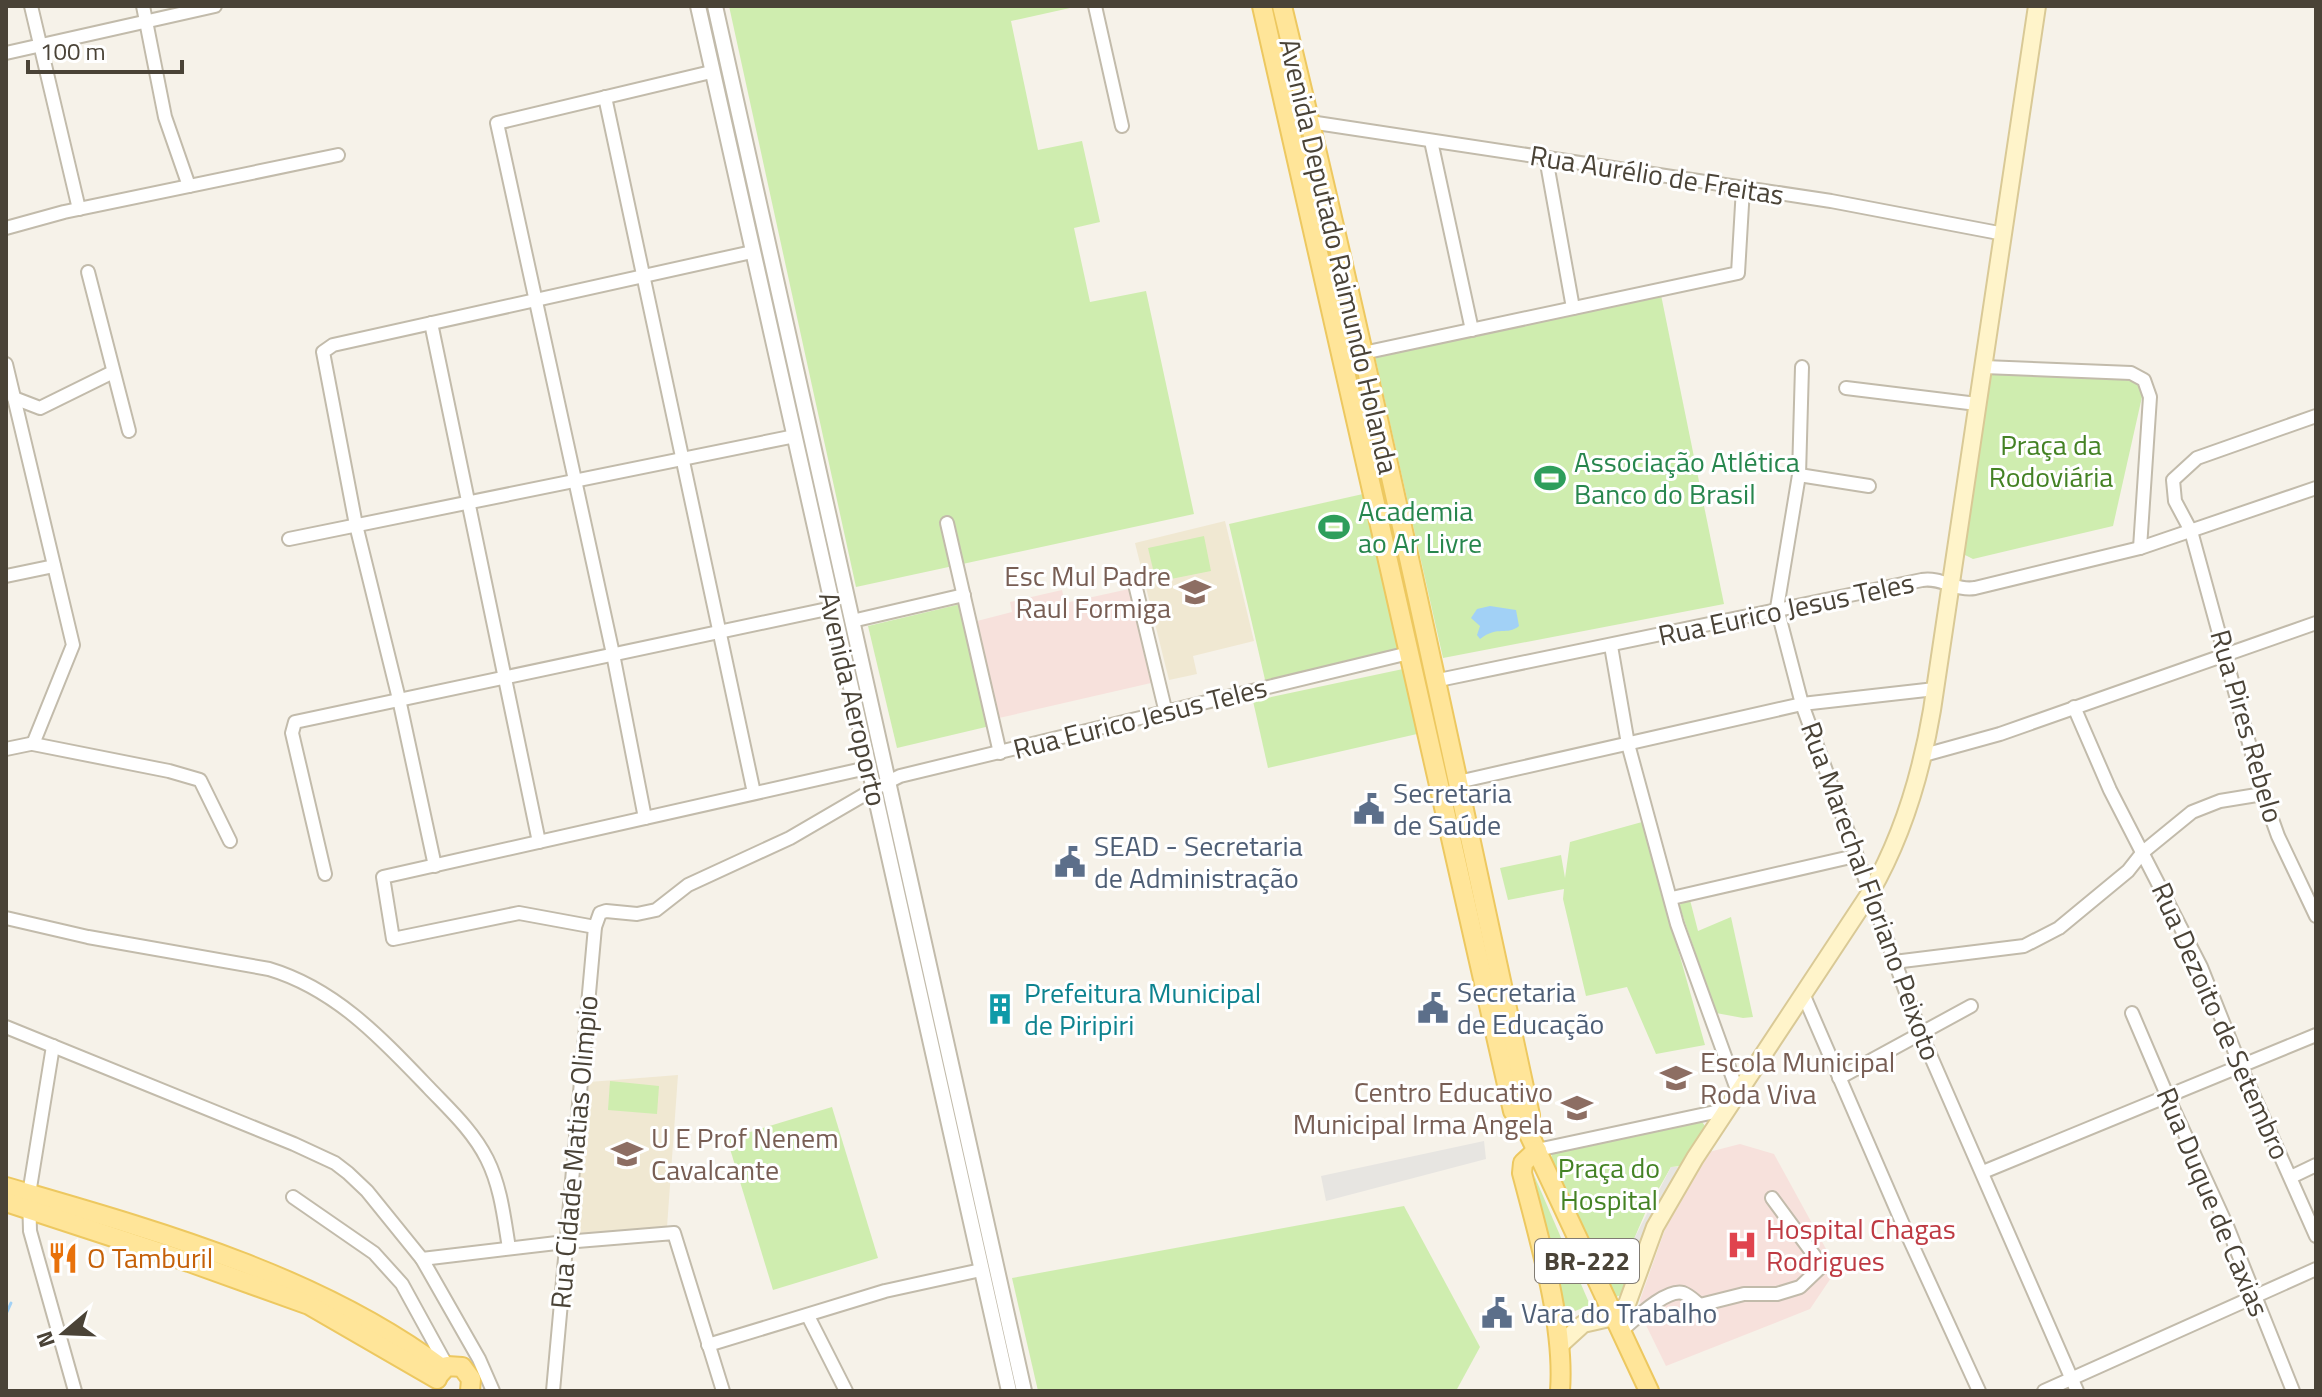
<svg xmlns="http://www.w3.org/2000/svg" width="2322" height="1397" viewBox="0 0 2322 1397" font-family="'Titillium Web',sans-serif">
  <style>
    .education { fill: #f0e8d2 }
    .medical { fill: #f7e1dc }
    .green { fill: #cfedaf }
    .parking { fill: #e7e5e1 }
    .water { fill: #a2d1f6 }
    .lines { fill: none; stroke-linecap: round; stroke-linejoin: round }
    .stream { stroke: #a2d1f6; stroke-width: 3 }
    .minor-casing { stroke: #c2bbab; stroke-width: 16 }
    .tertiary-casing { stroke: #c2bbab; stroke-width: 18 }
    .secondary-casing { stroke: #d9c996; stroke-width: 20 }
    .primary-casing { stroke: #edc860; stroke-width: 22 }
    .minor { stroke: #fff; stroke-width: 12 }
    .tertiary { stroke: #fff; stroke-width: 14 }
    .secondary { stroke: #fff4ca; stroke-width: 16 }
    .primary { stroke: #ffe599; stroke-width: 18 }
    .labels { text-anchor: middle; stroke-width: 6; stroke-linejoin: round; paint-order: stroke }
    .shield { fill: #fff; stroke: #807b73; stroke-width: 2 }
    .shield-label { font-size: 26px; font-weight: bold; fill: #4a4337 }
    .street-label { font-size: 28px; fill: #4a4337; stroke: #fff }
    .park-label { font-size: 28px; fill: #448224; stroke: #fff }
    .leisure-label { font-size: 28px; fill: #27864d; stroke: #fff; text-anchor: start }
    .education-label { font-size: 28px; fill: #785e54; stroke: #fff; text-anchor: end }
    .service-label { font-size: 28px; fill: #4e5e75; stroke: #fff; text-anchor: start }
    .culture-label { font-size: 28px; fill: #0d838f; stroke: #fff; text-anchor: start }
    .health-label { font-size: 28px; fill: #be3a42; stroke: #fff; text-anchor: start }
    .food-label { font-size: 28px; fill: #c56008; stroke: #fff; text-anchor: start }
  </style>
  <rect width="100%" height="100%" fill="#f6f2e9"/>
  <g class="education">
    <polygon points="1225,521 1254,641 1193,656 1197,674 1169,680 1135,543"/>
    <polygon points="678,1075 667,1227 573,1236 589,1082"/>
  </g>
  <g class="medical">
    <polygon points="1129,589 1151,683 999,718 977,621 1012,612 1010,602 1062,590 1065,603"/>
    <polygon points="1740,1144 1774,1154 1837,1269 1810,1309 1666,1366 1642,1317 1640,1300 1668,1221 1705,1153"/>
  </g>
  <g class="green">
    <polygon points="729,6 1079,6 1011,21 1038,150 1082,141 1100,222 1074,228 1090,302 1146,291 1194,514 856,587"/>
    <polygon points="1266,6 1274,6 1366,404 1362,407"/>
    <polygon points="1660,290 1724,604 1443,658 1374,352"/>
    <polygon points="1995,373 2133,379 2144,388 2113,526 1973,559 1963,554 1988,376"/>
    <polygon points="1369,436 1375,446 1425,666 1422,669 1417,667"/>
    <polygon points="1363,494 1400,653 1266,684 1229,524"/>
    <polygon points="1204,536 1211,571 1156,582 1148,548"/>
    <polygon points="961,604 990,726 897,748 868,626"/>
    <polygon points="1403,669 1417,734 1268,768 1253,701"/>
    <polygon points="1642,822 1705,1045 1656,1054 1627,987 1586,996 1563,899 1564,889 1508,900 1500,868 1561,855 1565,878 1570,842"/>
    <polygon points="1690,900 1698,931 1731,917 1753,1017 1743,1018 1716,1013 1679,905"/>
    <polygon points="610,1081 659,1086 657,1114 608,1110"/>
    <polygon points="832,1107 878,1258 773,1290 727,1139"/>
    <polygon points="1700,1119 1705,1126 1704,1130 1681,1166 1671,1167 1646,1211 1634,1239 1639,1246 1621,1295 1613,1298 1551,1164 1552,1152"/>
    <polygon points="1534,1175 1590,1305 1565,1315"/>
    <polygon points="1404,1206 1480,1347 1456,1391 1038,1391 1012,1278"/>
  </g>
  <g class="parking">
    <polygon points="1484,1141 1486,1159 1326,1201 1321,1176"/>
    <polygon points="1671,1167 1678,1167 1639,1245 1634,1239"/>
  </g>
  <path class="water" d="M1490 606 1516 610 1519 626C1507 636 1498 625 1480 639L1477 635 1480 626 1471 618 1477 609Z"/>
  <g class="lines">
    <polyline class="stream" points="6,1314 11,1303"/>
    <defs>
      <g id="minor">
        <polyline points="31,6 79,209"/>
        <polyline points="143,6 165,117 189,186"/>
        <polyline points="1095,6 1122,126"/>
        <polyline points="6,53 215,6"/>
        <polyline points="605,97 754,793"/>
        <polyline points="1310,122 1831,201 2004,234"/>
        <polyline points="1431,141 1472,330"/>
        <polyline points="1546,158 1573,308"/>
        <polyline points="6,228 64,212 338,155"/>
        <polyline points="88,272 129,431"/>
        <polyline points="431,323 539,842"/>
        <polyline points="1363,353 1738,273 1743,188"/>
        <polyline points="6,364 73,645 33,744 169,771 200,780 230,841"/>
        <polyline points="1802,367 1799,475 1777,608 1802,704 1921,1034 2077,1391"/>
        <polyline points="1984,367 2131,373 2144,380 2150,397 2140,548"/>
        <polyline points="1846,388 1977,404"/>
        <polyline points="14,398 40,408 113,372"/>
        <polyline points="2316,416 2197,458 2173,480 2175,501 2191,531 2263,794 2278,836 2316,916"/>
        <polyline points="1799,475 1869,486"/>
        <polyline points="947,523 1000,753"/>
        <polyline points="289,539 795,436"/>
        <polyline points="6,576 54,566"/>
        <polyline points="1134,580 1166,713"/>
        <polyline points="852,621 964,595"/>
        <polyline points="1611,646 1628,744 1677,924 1739,1095"/>
        <path d="M1434 681 1922 580C1942 577 1955 591 1975 588L2140 548 2316 488"/>
        <polyline points="2074,707 2110,790 2201,967 2240,1065 2316,1236"/>
        <polyline points="6,749 35,743"/>
        <polyline points="1924,755 2000,734 2316,623"/>
        <polyline points="1458,782 1802,704 1935,689"/>
        <polyline points="645,818 613,654 497,123 711,72"/>
        <polyline points="435,866 399,699 356,525 323,352 333,345 752,252"/>
        <polyline points="325,874 292,733 295,722 832,608"/>
        <polyline points="1672,898 1855,856"/>
        <path d="M6 918 88 937 269 969C336 989 382 1039 429 1088 450 1110 473 1131 487 1159 501 1187 504 1218 509 1248"/>
        <polyline points="595,927 519,913 393,939 383,877 867,768"/>
        <polyline points="1894,962 2024,946 2059,928 2128,871 2143,852 2192,812 2220,801 2263,794"/>
        <polyline points="1804,996 1908,1236 1979,1391"/>
        <polyline points="2132,1013 2167,1095 2227,1226 2293,1391"/>
        <polyline points="6,1027 294,1144 335,1163 348,1173 367,1191 422,1259 479,1359 493,1391"/>
        <polyline points="53,1046 29,1194 30,1231 75,1391"/>
        <polyline points="1839,1078 1971,1006"/>
        <polyline points="1537,1150 1729,1109"/>
        <polyline points="1983,1172 2316,1035"/>
        <polyline points="2291,1177 2316,1165"/>
        <polyline points="293,1197 374,1253 402,1284 447,1366"/>
        <polyline points="422,1259 565,1242 674,1233 723,1391"/>
        <polyline points="808,1316 846,1391"/>
        <path d="M1621 1331C1633 1321 1666 1288 1683 1293 1689 1295 1696 1302 1700 1305L1744 1294H1777L1800 1287 1822 1266 1772 1198"/>
        <polyline points="708,1345 885,1291 981,1270"/>
        <polyline points="553,1391 595,927 600,913 606,911 637,914 656,910 688,885 790,838 874,789 900,776 1409,653"/>
        <polyline points="2044,1391 2316,1269"/>
      </g>
      <g id="tertiary">
        <polyline points="698,6 1009,1391"/>
        <polyline points="715,6 1024,1391"/>
      </g>
      <path id="secondary" d="M1560 1345 1583 1324 1614 1317 1627 1304 1655 1227 1695 1158 1870 893C1903 836 1921 775 1932 710L2037 6"/>
      <g id="primary">
        <polyline points="1262,6 1513,1111 1527,1130 1649,1391"/>
        <path d="M1282 6C1371 374 1450 745 1530 1115L1527 1130"/>
        <path d="M1537 1150 1523 1163 1522 1173C1539 1238 1565 1325 1560 1391"/>
        <path d="M6 1187C154 1230 318 1275 443 1369"/>
        <polyline points="6,1202 189,1262 309,1305 437,1379"/>
        <polyline points="437,1377 447,1366 462,1367 471,1379 470,1391"/>
      </g>
    </defs>
    <use href="#minor" class="minor-casing"/>
    <use href="#tertiary" class="tertiary-casing"/>
    <use href="#secondary" class="secondary-casing"/>
    <use href="#primary" class="primary-casing"/>
    <use href="#minor" class="minor"/>
    <use href="#tertiary" class="tertiary"/>
    <use href="#secondary" class="secondary"/>
    <use href="#primary" class="primary"/>
  </g>
  <defs>
    <symbol id="stadium-bare" viewBox="-9 -9 18 18"><path d="M0-5a6.5 5 0 1 0 0 10a6.5 5 0 1 0 0-10ZM-3.5-1.8h7v3.6h-7Z" fill="#2e9e5b" stroke="#fff" stroke-width="2.5" paint-order="stroke"/></symbol>
    <symbol id="school-bare" viewBox="-9 -9 18 18"><path d="M0-5L7-2L0 1L-7-2ZM-4 1L0 2.5L4 1V4Q0 6-4 4Z" fill="#8d6e63" stroke="#fff" stroke-width="2.5" paint-order="stroke"/></symbol>
    <symbol id="civic-bare" viewBox="-9 -9 18 18"><path d="M-.6-6.5H3V-4.5H.6V-3L4-1V1h2V6H-6V1h2V-1L-.6-3ZM-1.2 2.5V6h2.4V2.5Z" fill="#5c6f8a" stroke="#fff" stroke-width="2.5" paint-order="stroke"/></symbol>
    <symbol id="building-bare" viewBox="-9 -9 18 18"><path d="M-4-6H4V6H1V3H-1V6H-4ZM-2.5-4.3h1.7v1.8h-1.7ZM.8-4.3h1.7v1.8H.8ZM-2.5-1h1.7V.8h-1.7ZM.8-1h1.7V.8H.8Z" fill="#0f9aa8" stroke="#fff" stroke-width="2.5" paint-order="stroke"/></symbol>
    <symbol id="hospital-bare" viewBox="-9 -9 18 18"><path d="M-5-5h3v3.5h4V-5h3V5h-3V1.5h-4V5h-3Z" fill="#e0444e" stroke="#fff" stroke-width="2.5" paint-order="stroke"/></symbol>
    <symbol id="restaurant-bare" viewBox="-9 -9 18 18"><path d="M-5-6h1v4h1v-4h1v4h1v-4h1v5L-1.5 .5V6h-2V.5L-5-1ZM5-6V6H3V1.5H1.5Q1.5-4 5-6Z" fill="#e8710a" stroke="#fff" stroke-width="2.5" paint-order="stroke"/></symbol>
  </defs>
  <g fill-rule="evenodd">
    <use href="#stadium-bare" x="1528" y="456" width="44" height="44"/>
    <use href="#stadium-bare" x="1312" y="505" width="44" height="44"/>
    <use href="#school-bare" x="1173" y="570" width="44" height="44"/>
    <use href="#civic-bare" x="1347" y="787" width="44" height="44"/>
    <use href="#civic-bare" x="1048" y="840" width="44" height="44"/>
    <use href="#civic-bare" x="1411" y="986" width="44" height="44"/>
    <use href="#building-bare" x="978" y="987" width="44" height="44"/>
    <use href="#school-bare" x="1654" y="1056" width="44" height="44"/>
    <use href="#school-bare" x="1555" y="1086" width="44" height="44"/>
    <use href="#school-bare" x="605" y="1132" width="44" height="44"/>
    <use href="#hospital-bare" x="1720" y="1223" width="44" height="44"/>
    <use href="#restaurant-bare" x="41" y="1236" width="44" height="44"/>
    <use href="#civic-bare" x="1475" y="1291" width="44" height="44"/>
  </g>
  <g class="labels">
    <rect class="shield" x="1535" y="1239" width="104" height="44" rx="6"/>
    <g class="shield-label">
      <text x="1587" y="1270">BR-222</text>
    </g>
    <g class="street-label">
      <text transform="translate(1657 175) rotate(9)" y="10">Rua Aurélio de Freitas</text>
      <text transform="translate(1339 256) rotate(77)" y="10">Avenida Deputado Raimundo Holanda</text>
      <text transform="translate(1786 609) rotate(-12)" y="10">Rua Eurico Jesus Teles</text>
      <text transform="translate(853 699) rotate(77)" y="10">Avenida Aeroporto</text>
      <text transform="translate(1140 718) rotate(-14)" y="10">Rua Eurico Jesus Teles</text>
      <text transform="translate(2247 726) rotate(74)" y="10">Rua Pires Rebelo</text>
      <text transform="translate(1871 891) rotate(70)" y="10">Rua Marechal Floriano Peixoto</text>
      <text transform="translate(2221 1021) rotate(66)" y="10">Rua Dezoito de Setembro</text>
      <text transform="translate(574 1152) rotate(-85)" y="10">Rua Cidade Matias Olimpio</text>
      <text transform="translate(2213 1202) rotate(67)" y="10">Rua Duque de Caxias</text>
    </g>
    <g class="park-label">
      <text x="2051" y="455">Praça da<tspan x="2051" dy="32">Rodoviária</tspan></text>
      <text x="1609" y="1178">Praça do<tspan x="1609" dy="32">Hospital</tspan></text>
    </g>
    <g class="leisure-label">
      <text x="1574" y="472">Associação Atlética<tspan x="1574" dy="32">Banco do Brasil</tspan></text>
      <text x="1358" y="521">Academia<tspan x="1358" dy="32">ao Ar Livre</tspan></text>
    </g>
    <g class="education-label">
      <text x="1171" y="586">Esc Mul Padre<tspan x="1171" dy="32">Raul Formiga</tspan></text>
      <text x="1700" y="1072" text-anchor="start">Escola Municipal<tspan x="1700" dy="32">Roda Viva</tspan></text>
      <text x="1553" y="1102">Centro Educativo<tspan x="1553" dy="32">Municipal Irma Angela</tspan></text>
      <text x="651" y="1148" text-anchor="start">U E Prof Nenem<tspan x="651" dy="32">Cavalcante</tspan></text>
    </g>
    <g class="service-label">
      <text x="1393" y="803">Secretaria<tspan x="1393" dy="32">de Saúde</tspan></text>
      <text x="1094" y="856">SEAD - Secretaria<tspan x="1094" dy="32">de Administração</tspan></text>
      <text x="1457" y="1002">Secretaria<tspan x="1457" dy="32">de Educação</tspan></text>
      <text x="1521" y="1323">Vara do Trabalho</text>
    </g>
    <g class="culture-label">
      <text x="1024" y="1003">Prefeitura Municipal<tspan x="1024" dy="32">de Piripiri</tspan></text>
    </g>
    <g class="health-label">
      <text x="1766" y="1239">Hospital Chagas<tspan x="1766" dy="32">Rodrigues</tspan></text>
    </g>
    <g class="food-label">
      <text x="87" y="1268">O Tamburil</text>
    </g>
  </g>
  <rect width="2322" height="1397" fill="none" stroke="#4a4337" stroke-width="16"/>
  <g transform="translate(64 1333) rotate(251)" stroke="#ffffff" stroke-width="6" paint-order="stroke">
  <path d="M0-6L14 30L0 20L-14 30Z" fill="#4a4337"/>
  <text y="-12" font-size="22" font-weight="bold" text-anchor="middle" fill="#4a4337">N</text>
  </g>
  <path d="M28 60v12h154v-12" fill="none" stroke="#4a4337" stroke-width="4"/>
  <text x="40" y="60" font-size="24" fill="#4a4337" stroke="#ffffff" stroke-width="6" paint-order="stroke">100 m</text>
</svg>
